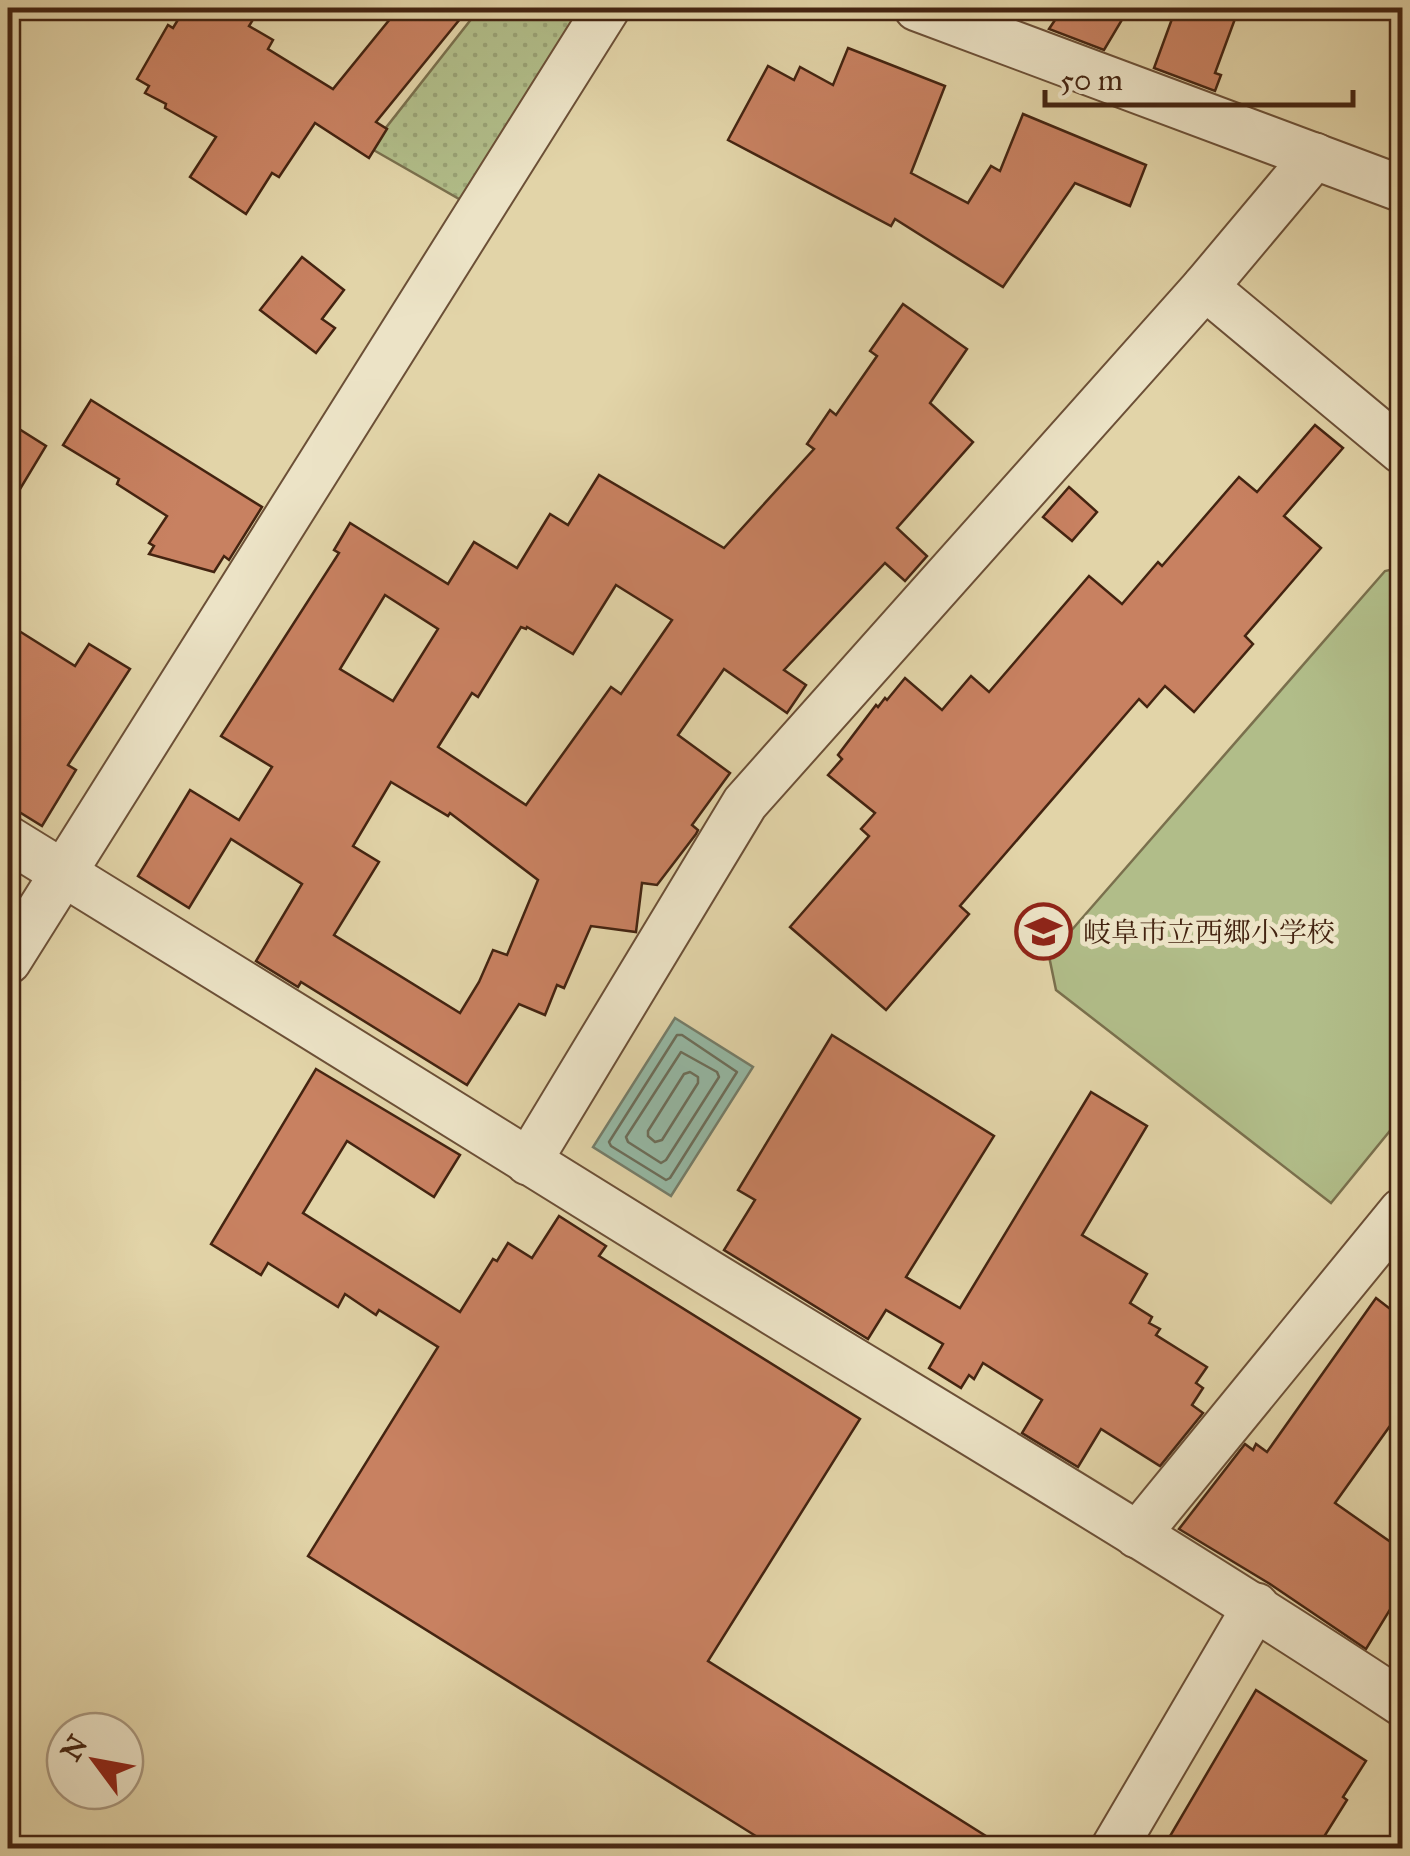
<svg xmlns="http://www.w3.org/2000/svg" width="1410" height="1856" viewBox="0 0 1410 1856" font-family="'IM FELL Great Primer','Noto Serif JP',serif">
  <style>
    .grass { fill: url(#grass-dots); stroke: #7a704d; stroke-width: 2.5 }
    .pitch { fill: #b1bd89; stroke: #7a704d; stroke-width: 2.5 }
    .water { fill: #95b8a4; stroke: #757d69; stroke-width: 2.5 }
    .lines { fill: none; stroke-linecap: round; stroke-linejoin: round }
    .shore { stroke: #6c6e5a; stroke-width: 2.5 }
    .building { fill: #c88161; stroke: #442411; stroke-width: 2.5; fill-rule: evenodd }
    .minor-casing { stroke: #6c5037; stroke-width: 49 }
    .minor { stroke: #ece3c6; stroke-width: 45 }
    .labels { text-anchor: middle; stroke-width: 10; stroke-linejoin: round; paint-order: stroke }
    .poi-label { font-size: 28px; fill: #442411; stroke: #ece3c6; text-anchor: start }
  </style>
  <defs>
    <pattern id="grass-dots" width="8" height="8" patternUnits="userSpaceOnUse" patternTransform="scale(2.5)"><rect width="8" height="8" fill="#b1bd89"/><path d="M2 2h.1M6 6h.1" fill="none" stroke="#99a275" stroke-width="1.8" stroke-linecap="round"/></pattern>
  </defs>
  <rect width="100%" height="100%" fill="#e2d4a8"/>
  <filter id="stains"><feTurbulence type="fractalNoise" baseFrequency=".002" numOctaves="4"/><feColorMatrix values="0 0 0 0 .2 0 0 0 0 .09 0 0 0 0 .02 0 0 0 .5 -.17"/></filter>
  <radialGradient id="worn" r=".72"><stop offset=".6" stop-color="#630" stop-opacity="0"/><stop offset="1" stop-color="#630" stop-opacity=".3"/></radialGradient>
  <polygon class="grass" points="480,8 581,8 461,200 370,148"/>
  <polygon class="pitch" points="1402,567 1402,1116 1331,1203 1056,990 1049,956 1385,571"/>
  <polygon class="water" points="675,1018 753,1067 671,1196 593,1147"/>
  <g class="lines">
    <g class="shore">
      <polygon points="677,1035 682,1035 737,1072 670,1178 666,1180 611,1146 609,1142"/>
      <polygon points="681,1052 717,1072 719,1077 666,1160 661,1163 628,1142 626,1137"/>
      <polygon points="690,1072 698,1077 698,1083 662,1140 655,1142 648,1136 648,1131 684,1074"/>
    </g>
  </g>
  <g class="building">
    <polygon points="185,8 260,8 249,26 273,40 268,49 333,89 399,8 469,8 376,122 387,129 369,158 315,123 279,177 272,173 246,214 190,177 216,137 165,108 166,104 145,93 149,86 137,79 168,25 173,28"/>
    <polygon points="1063,8 1129,8 1104,50 1049,29"/>
    <polygon points="1176,8 1239,8 1215,73 1221,75 1215,91 1154,68"/>
    <polygon points="848,48 945,86 911,173 968,203 991,166 1000,171 1023,114 1146,165 1130,206 1075,183 1003,287 895,219 891,226 728,140 768,66 794,80 800,67 833,85"/>
    <polygon points="302,257 344,290 322,319 335,328 316,353 260,310"/>
    <path d="M903 304 967 349 930 403 973 442 897 528 927 556 905 581 885 563 784 670 806 685 787 713 724 669 678 735 730 773 692 825 698 830 696 834 657 885 642 883 636 932 591 926 564 988 557 985 545 1015 519 1004 467 1085 301 982 298 987 256 961 302 884 231 839 189 908 138 876 190 790 239 820 272 767 221 736 339 553 334 550 350 523 448 584 474 542 517 568 550 514 568 525 599 475 724 548 814 449 807 444 830 410 836 415 877 356 870 351ZM616 585 672 620 621 694 611 687 526 805 438 747 472 693 478 697 521 627 526 629 527 627 573 654ZM385 595 438 629 393 701 340 669ZM391 782 448 816 450 813 538 880 507 955 493 950 479 982 460 1013 334 935 379 862 353 846Z"/>
    <polygon points="91,400 262,507 229,560 224,556 214,572 149,554 154,546 149,543 167,516 117,484 119,479 63,445"/>
    <polygon points="8,422 46,446 8,509"/>
    <polygon points="1315,425 1343,448 1284,516 1321,548 1245,636 1253,644 1194,712 1165,686 1147,707 1139,699 960,906 969,914 886,1010 790,927 869,836 861,829 875,813 828,775 842,759 838,755 876,705 878,707 885,698 887,700 905,678 942,710 971,676 989,692 1089,576 1122,604 1158,562 1162,566 1239,477 1257,492"/>
    <polygon points="1069,487 1097,512 1072,541 1043,517"/>
    <polygon points="8,624 75,666 89,644 130,669 68,765 76,770 42,826 8,805"/>
    <polygon points="832,1035 994,1136 906,1277 960,1308 1091,1092 1147,1126 1082,1235 1147,1274 1130,1303 1152,1317 1149,1323 1160,1329 1156,1335 1207,1367 1196,1383 1203,1388 1192,1405 1203,1413 1160,1466 1101,1429 1078,1467 1022,1433 1042,1400 983,1363 974,1379 969,1375 961,1388 929,1368 943,1344 886,1310 868,1339 724,1250 755,1200 738,1190"/>
    <polygon points="316,1069 460,1155 434,1197 347,1141 303,1213 460,1312 493,1259 497,1261 508,1243 532,1258 559,1216 606,1246 599,1256 860,1419 708,1661 1005,1848 775,1848 308,1556 438,1347 379,1310 376,1315 345,1294 338,1307 268,1263 261,1275 211,1244"/>
    <polygon points="1376,1298 1402,1318 1402,1409 1335,1503 1402,1550 1402,1590 1366,1649 1270,1584 1179,1529 1245,1444 1253,1450 1256,1444 1267,1452"/>
    <polygon points="1256,1690 1366,1761 1343,1797 1347,1800 1317,1848 1163,1848"/>
  </g>
  <g class="lines">
    <defs>
      <g id="minor">
        <polyline points="917,8 1402,189"/>
        <polyline points="1315,156 1205,287 1402,451"/>
        <path d="M8 839C243 982 474 1129 709 1273 941 1415 1175 1553 1402 1703"/>
        <polyline points="8,961 607,8"/>
        <polyline points="528,1162 745,803 1205,287"/>
        <polyline points="1137,1535 1402,1211"/>
        <polyline points="1114,1848 1256,1606"/>
      </g>
    </defs>
    <use href="#minor" class="minor-casing"/>
    <use href="#minor" class="minor"/>
  </g>
  <defs>
    <symbol id="school-ring" viewBox="-11 -11 22 22"><circle r="9.5" fill="#ece3c6" stroke="#8f2418" stroke-width="1.5"/><path d="M0-5L7-2L0 1L-7-2ZM-4 1L0 2.5L4 1V4Q0 6-4 4Z" fill="#8f2418"/></symbol>
  </defs>
  <g fill-rule="evenodd">
    <use href="#school-ring" x="1012" y="900" width="63" height="63"/>
  </g>
  <g class="labels">
    <g class="poi-label">
      <text x="1083" y="942">岐阜市立西郷小学校</text>
    </g>
  </g>
  <rect width="1410" height="1856" fill="none" stroke="#e2d4a8" stroke-width="40"/>
  <rect x="10" y="10" width="1390" height="1836" fill="none" stroke="#442411" stroke-width="5"/>
  <rect x="20" y="20" width="1370" height="1816" fill="none" stroke="#442411" stroke-width="2.5"/>
  <g transform="translate(95 1761) rotate(302)"><circle r="48" fill="#ece3c6" stroke="#a9977e" stroke-width="2.5"/>
  <path d="M0-8L18 38L0 25L-18 38Z" fill="#8f2418"/>
  <text y="-15" font-size="28" font-weight="bold" text-anchor="middle" fill="#442411">N</text>
  </g>
  <path d="M1045 90v15h308v-15" fill="none" stroke="#442411" stroke-width="5"/>
  <text x="1060" y="90" font-size="30" fill="#442411" stroke="#ece3c6" stroke-width="8" paint-order="stroke">50 m</text>
  <rect width="100%" height="100%" filter="url(#stains)"/>
  <rect width="100%" height="100%" fill="url(#worn)"/>
</svg>
